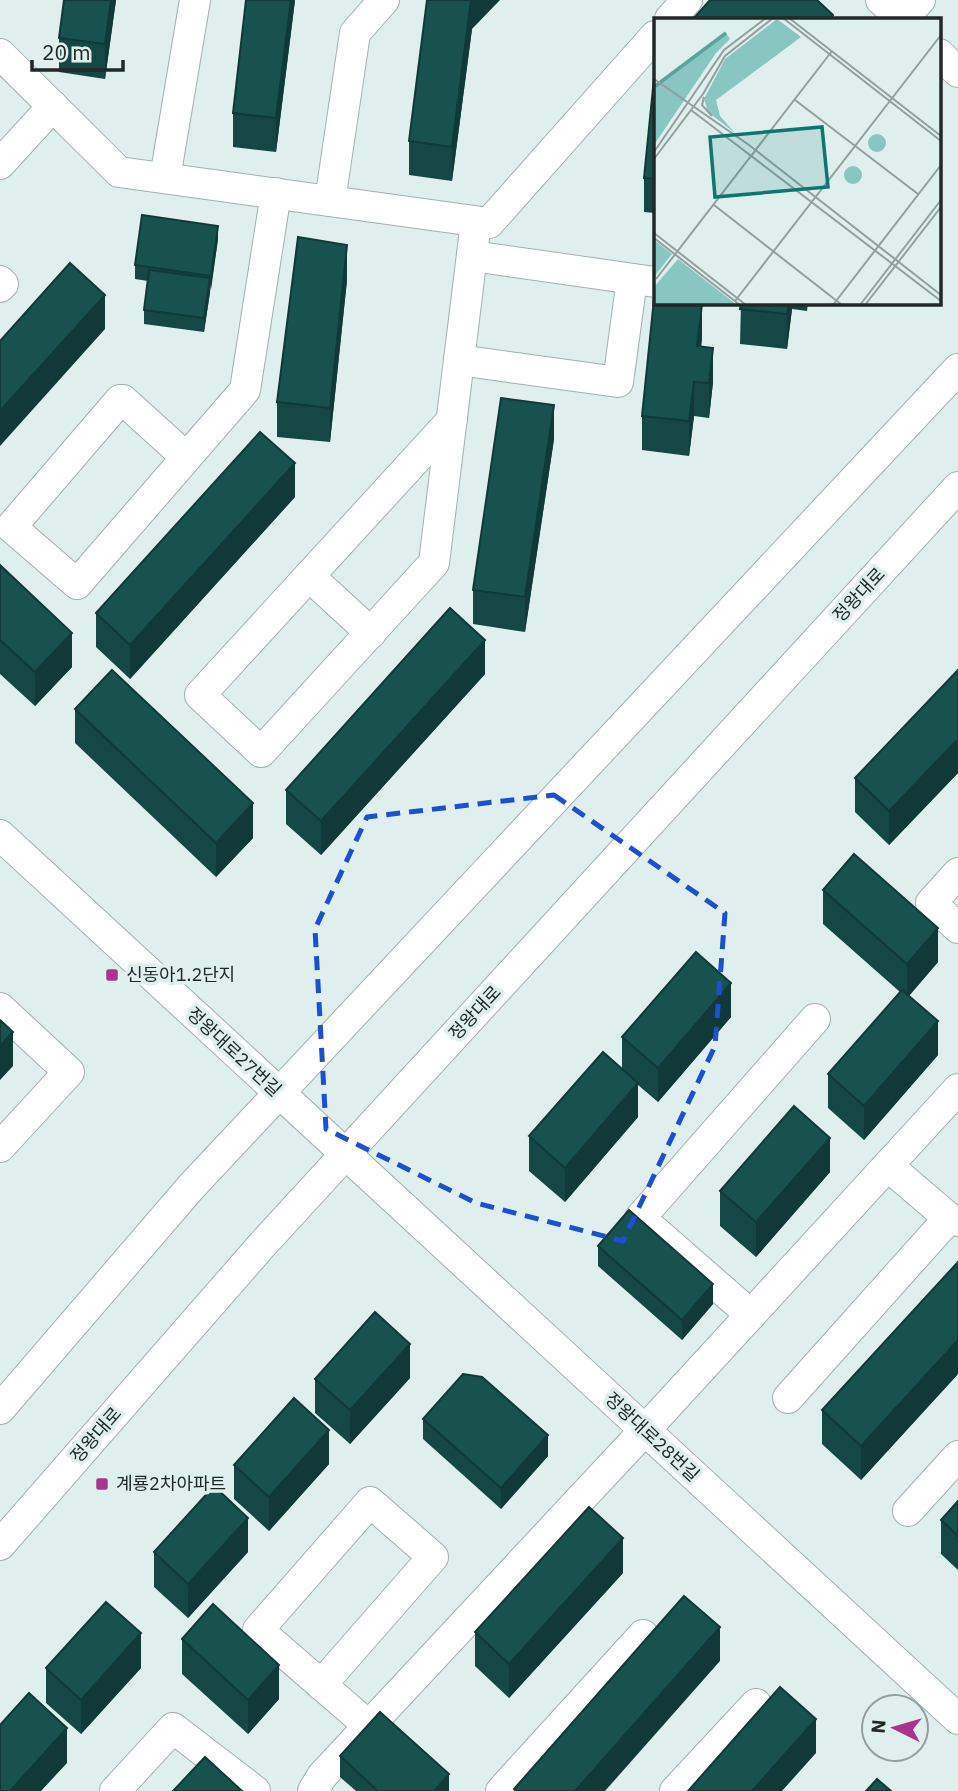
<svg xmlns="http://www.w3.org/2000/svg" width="958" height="1791" viewBox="0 0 958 1791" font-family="'IBM Plex Sans','Noto Sans KR',sans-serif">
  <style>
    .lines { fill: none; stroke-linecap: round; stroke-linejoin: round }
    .minor-casing { stroke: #a1b1b0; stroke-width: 32 }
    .minor { stroke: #fff; stroke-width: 30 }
    .wall { fill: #154744 }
    .shaded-wall { fill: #113937 }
    .building { fill: #18524f; stroke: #113937; stroke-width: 2 }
    .marked { fill: none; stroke: #1d4ed8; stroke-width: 5; stroke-dasharray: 14 9; stroke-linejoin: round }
    .poi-dot { fill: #aa358c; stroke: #deefee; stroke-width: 2.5 }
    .labels { text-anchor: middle; stroke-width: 7; stroke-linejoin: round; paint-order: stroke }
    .street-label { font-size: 18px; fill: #212827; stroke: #deefee }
    .poi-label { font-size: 18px; fill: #212827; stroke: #deefee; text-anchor: start }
    .inset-river { fill: none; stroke: #5ba39e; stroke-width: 3.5 }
    .inset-road { fill: none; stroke: #929f9e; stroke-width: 2 }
    .view { fill: #0f766e; fill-opacity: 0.15; stroke: #0f766e; stroke-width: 3.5 }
    .inset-edge { fill: none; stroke: #212827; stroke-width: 3.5 }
  </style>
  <rect width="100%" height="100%" fill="#deefee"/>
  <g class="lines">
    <defs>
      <g id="minor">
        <polyline points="881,0 902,19 920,0"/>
        <polyline points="670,19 687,0"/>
        <polyline points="0,54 119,172 489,223 655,36"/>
        <polyline points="939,54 958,72"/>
        <polyline points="0,164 53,106"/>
        <polyline points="165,178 195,0"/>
        <polyline points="330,201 355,33 384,0"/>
        <polyline points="472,256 655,282"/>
        <polyline points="0,281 3,284 0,287"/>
        <polyline points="459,360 618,382 632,279"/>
        <polyline points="452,420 200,695 261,752 434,563 476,222"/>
        <polyline points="186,457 123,400 120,400 11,527 77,584 245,390 276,193"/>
        <polyline points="309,576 371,633"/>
        <polyline points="0,835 958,1719"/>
        <polyline points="958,873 931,903 958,928"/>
        <polyline points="0,1008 69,1072 0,1147"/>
        <polyline points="888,1166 949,1218 958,1221"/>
        <polyline points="751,1315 640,1218 815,1019"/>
        <polyline points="788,1398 949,1218"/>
        <polyline points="0,1409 191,1187 958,369"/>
        <polyline points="908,1511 958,1456"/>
        <polyline points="0,1545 262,1245 958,487"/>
        <polyline points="321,1685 433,1557 370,1502 258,1630 369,1726"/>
        <polyline points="115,1791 173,1728 255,1791"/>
        <polyline points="313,1791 322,1776 645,1430 958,1089"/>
        <polyline points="501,1791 643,1635"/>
        <polyline points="675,1791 756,1704"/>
      </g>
    </defs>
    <use href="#minor" class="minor-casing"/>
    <use href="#minor" class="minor"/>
  </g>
  <g class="wall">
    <polygon points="64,0 116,0 105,79 59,72 59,38"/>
    <polygon points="295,0 276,152 233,147 233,113"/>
    <polygon points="472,29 452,181 409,175 409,141"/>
    <polygon points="655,68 655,213 644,212 644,178"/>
    <polygon points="218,239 204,332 144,324 144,310 148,281 135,279 135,265"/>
    <polygon points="347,280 330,442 277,437 277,402"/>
    <polygon points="741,303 808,303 807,311 792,309 787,349 740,344"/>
    <polygon points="702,338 701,347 713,382 709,418 694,416 689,456 642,450 642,416"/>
    <polygon points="554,439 525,632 473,624 473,590"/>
    <polygon points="295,497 130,679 96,647 96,613"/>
    <polygon points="0,565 72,667 35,706 0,674"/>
    <polygon points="958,670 958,773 889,845 855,812 855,778"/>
    <polygon points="485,674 321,855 286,824 286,790"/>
    <polygon points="75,709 253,838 216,877 75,743"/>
    <polygon points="823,890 938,962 909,996 938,1055 864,1140 828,1108 828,1074 900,992 823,924"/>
    <polygon points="731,1017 658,1102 638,1085 638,1117 565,1202 529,1171 529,1136 622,1069 622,1037"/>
    <polygon points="830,1172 756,1257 720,1226 720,1191"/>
    <polygon points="598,1246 713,1304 682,1340 598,1266"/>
    <polygon points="958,1262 958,1374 861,1480 822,1444 822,1410"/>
    <polygon points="410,1378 350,1444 315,1413 315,1379"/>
    <polygon points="423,1419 548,1456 501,1509 423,1439"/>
    <polygon points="329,1464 269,1531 234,1499 234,1465"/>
    <polygon points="958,1501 958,1570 941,1554 941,1520"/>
    <polygon points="154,1552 248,1552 188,1618 154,1587"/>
    <polygon points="623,1573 509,1698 475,1666 475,1632"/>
    <polygon points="182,1639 279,1699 248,1734 182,1674"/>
    <polygon points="46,1668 141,1668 81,1734 46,1703"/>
    <polygon points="340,1756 449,1791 356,1791 340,1777"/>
  </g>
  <g class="shaded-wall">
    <polygon points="111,0 116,0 105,79 105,44"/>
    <polygon points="291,0 295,0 276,152 276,118"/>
    <polygon points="471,0 500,0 472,29 452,181 452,147"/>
    <polygon points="218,226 218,239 211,290 211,276"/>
    <polygon points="347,245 347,280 330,442 330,408"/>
    <polygon points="210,278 210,292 204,332 204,318"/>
    <polygon points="105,295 105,329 0,446 0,411"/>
    <polygon points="789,303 792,303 792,309 787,349 787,314"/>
    <polygon points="702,304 702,338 697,380 697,346"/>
    <polygon points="713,348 713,382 709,418 709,383"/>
    <polygon points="694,382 694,416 689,456 689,421"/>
    <polygon points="554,405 554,439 525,632 525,597"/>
    <polygon points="295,463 295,497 130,679 130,645"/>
    <polygon points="72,633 72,667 35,706 35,672"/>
    <polygon points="485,640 485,674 321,855 321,821"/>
    <polygon points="958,739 958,773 889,845 889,811"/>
    <polygon points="253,803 253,838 216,877 216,843"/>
    <polygon points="938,928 938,962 907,998 907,964"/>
    <polygon points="731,983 731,1017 658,1102 658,1068"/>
    <polygon points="938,1021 938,1055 864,1140 864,1106"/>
    <polygon points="13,1032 13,1066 0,1080 0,1046"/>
    <polygon points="638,1083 638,1117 565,1202 565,1168"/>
    <polygon points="830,1138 830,1172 756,1257 756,1222"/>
    <polygon points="713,1284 713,1304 682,1340 682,1320"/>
    <polygon points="958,1340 958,1374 861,1480 861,1446"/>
    <polygon points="410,1344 410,1378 350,1444 350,1410"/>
    <polygon points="329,1430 329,1464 269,1531 269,1497"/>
    <polygon points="548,1435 548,1456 501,1509 501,1488"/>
    <polygon points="248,1518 248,1552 188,1618 188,1584"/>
    <polygon points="623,1538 623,1573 509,1698 509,1664"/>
    <polygon points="720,1627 720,1661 605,1791 575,1791"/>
    <polygon points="141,1633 141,1668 81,1734 81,1700"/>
    <polygon points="279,1665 279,1699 248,1734 248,1700"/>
    <polygon points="816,1719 816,1753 782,1791 752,1791"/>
    <polygon points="67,1728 67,1763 41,1791 10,1791"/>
    <polygon points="449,1774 449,1791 434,1791"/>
  </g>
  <g class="building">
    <polygon points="64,0 111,0 105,44 59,38"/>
    <polygon points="246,0 291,0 276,118 233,113"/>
    <polygon points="427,0 471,0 452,147 409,141"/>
    <polygon points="710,0 817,0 833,15 829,19 697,19 695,17"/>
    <polygon points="655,68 655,179 644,178"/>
    <polygon points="142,215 218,226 211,276 135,265"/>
    <polygon points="298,237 347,245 330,408 277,402"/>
    <polygon points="70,263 105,295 0,411 0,341"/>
    <polygon points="149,270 210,278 204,318 144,310"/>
    <polygon points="654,299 655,299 655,303 689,303 702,304 697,346 713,348 709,383 694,382 689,421 642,416"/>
    <polygon points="741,303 789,303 787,314 740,309"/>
    <polygon points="501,398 554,405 525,597 473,590"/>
    <polygon points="260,432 295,463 130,645 96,613"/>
    <polygon points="0,565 72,633 35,672 0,640"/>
    <polygon points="450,608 485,640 321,821 286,790"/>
    <polygon points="112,670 253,803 216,843 75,709"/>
    <polygon points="958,670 958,739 889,811 855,778"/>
    <polygon points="854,854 938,928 907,964 823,890"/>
    <polygon points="696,952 731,983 658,1068 622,1037"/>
    <polygon points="902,990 938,1021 864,1106 828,1074"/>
    <polygon points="0,1020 13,1032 0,1046"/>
    <polygon points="603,1052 638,1083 565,1168 529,1136"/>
    <polygon points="794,1106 830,1138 756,1222 720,1191"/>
    <polygon points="629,1210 713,1284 682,1320 598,1246"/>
    <polygon points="958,1262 958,1340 861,1446 822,1410"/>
    <polygon points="375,1312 410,1344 350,1410 315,1379"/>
    <polygon points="463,1374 482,1377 548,1435 501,1488 423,1419"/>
    <polygon points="294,1398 329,1430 269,1497 234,1465"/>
    <polygon points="214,1486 248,1518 188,1584 154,1552"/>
    <polygon points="958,1501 958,1536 941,1520"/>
    <polygon points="589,1507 623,1538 509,1664 475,1632"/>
    <polygon points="684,1596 720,1627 575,1791 516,1791 514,1789"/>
    <polygon points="106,1602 141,1633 81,1700 46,1668"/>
    <polygon points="213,1604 279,1665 248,1700 182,1639"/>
    <polygon points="780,1687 816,1719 752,1791 688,1791"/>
    <polygon points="29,1693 67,1728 10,1791 0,1791 0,1725"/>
    <polygon points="380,1712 449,1774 434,1791 378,1791 340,1756"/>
    <polygon points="205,1757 242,1791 173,1791"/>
    <polygon points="877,1779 891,1791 866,1791"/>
  </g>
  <path class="marked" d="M554 795 725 913 715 1046 623 1241 476 1203 326 1129 315 929 367 817Z"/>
  <g class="poi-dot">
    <rect x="105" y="968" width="14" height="14" rx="3.5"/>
    <rect x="95" y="1477" width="14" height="14" rx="3.5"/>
  </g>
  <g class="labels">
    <g class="street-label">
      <text transform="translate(859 595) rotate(-47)" y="6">정왕대로</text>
      <text transform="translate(475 1013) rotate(-47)" y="6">정왕대로</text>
      <text transform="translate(234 1052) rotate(43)" y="6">정왕대로27번길</text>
      <text transform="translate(96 1435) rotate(-49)" y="6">정왕대로</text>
      <text transform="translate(652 1437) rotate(43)" y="6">정왕대로28번길</text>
    </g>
    <g class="poi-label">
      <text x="126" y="981">신동아1.2단지</text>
      <text x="116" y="1490">계룡2차아파트</text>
    </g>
  </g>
  <g transform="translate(654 18)">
    <rect width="287" height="287" fill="#deefee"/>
    <path d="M0 222 18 236 0 259ZM24 241 83 287H0V269Z" fill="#88c6c1"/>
    <path d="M123 1 147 19 62 82 66 98 81 115 54 94 50 81 71 41ZM72 15 76 21 62 35 0 127V69Z" fill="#88c6c1"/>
    <path d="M214 125a9 9 0 1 1 18 0a9 9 0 1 1-18 0ZM190 157a9 9 0 1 1 18 0a9 9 0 1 1-18 0Z" fill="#88c6c1"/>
    <path class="inset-river" d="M0 69 72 15"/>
    <path class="inset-road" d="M129 0 287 123M135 0 287 118M0 61 95 127 287 277M50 79 48 87 58 98M141 82 264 176M37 92 287 283M0 134 70 32 112 0M0 141 49 76 71 38 119 0M60 187 188 287M0 215 92 287M0 220 86 287M2 261 178 33M81 283 287 17M179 287 287 147M206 287 287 182M211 287 287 189"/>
    <path class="view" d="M168 109 174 169 61 179 56 119Z"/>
    <rect width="287" height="287" class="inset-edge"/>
  </g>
  <g transform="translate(895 1728) rotate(275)"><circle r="33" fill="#deefee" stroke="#929f9e" stroke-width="2"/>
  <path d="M0-5L12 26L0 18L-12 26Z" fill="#aa358c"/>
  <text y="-10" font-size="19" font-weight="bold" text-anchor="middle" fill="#212827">N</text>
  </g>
  <path d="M32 60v10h91v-10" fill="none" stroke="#212827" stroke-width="3.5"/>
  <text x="42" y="60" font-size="21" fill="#212827" stroke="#deefee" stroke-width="5" paint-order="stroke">20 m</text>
</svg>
